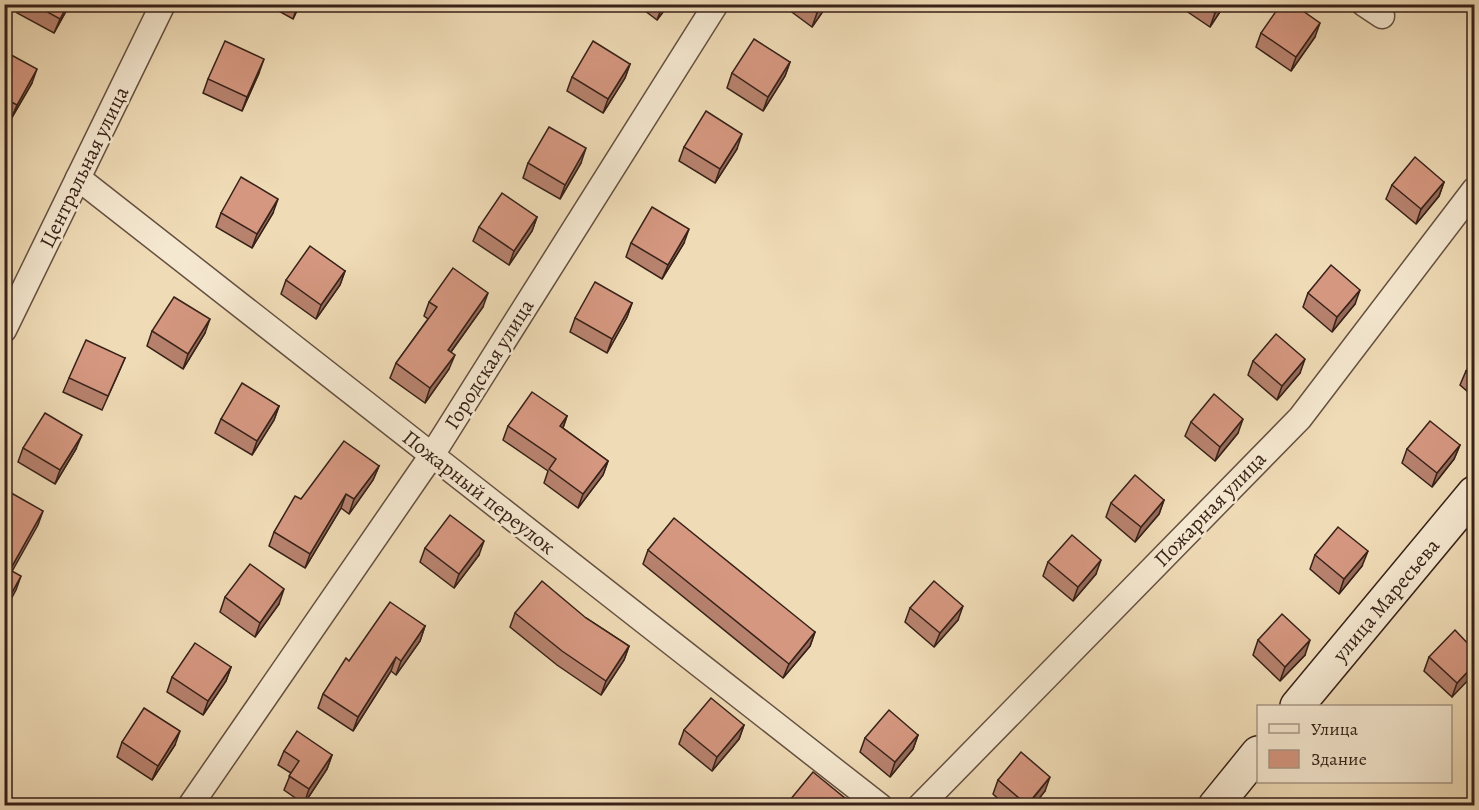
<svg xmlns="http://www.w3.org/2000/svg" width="1479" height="810" viewBox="0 0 1479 810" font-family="Alegreya,serif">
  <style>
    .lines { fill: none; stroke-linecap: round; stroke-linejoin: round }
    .street-casing { stroke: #655040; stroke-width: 27 }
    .secondary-casing { stroke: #372118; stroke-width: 36 }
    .street { stroke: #f5e8d0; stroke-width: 24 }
    .secondary { stroke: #f5e8d0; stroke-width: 33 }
    .wall { fill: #b7826e; stroke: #372118; stroke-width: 1.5 }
    .shaded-wall { fill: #956a5a; stroke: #372118; stroke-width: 1.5 }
    .building { fill: #d59780; stroke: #372118; stroke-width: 1.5 }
    .labels { text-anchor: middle; stroke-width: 5; stroke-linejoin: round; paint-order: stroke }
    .street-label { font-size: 21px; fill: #372118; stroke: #f5e8d0 }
  </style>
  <rect width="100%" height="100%" fill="#efdbb6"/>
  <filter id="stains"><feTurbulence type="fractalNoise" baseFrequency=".00333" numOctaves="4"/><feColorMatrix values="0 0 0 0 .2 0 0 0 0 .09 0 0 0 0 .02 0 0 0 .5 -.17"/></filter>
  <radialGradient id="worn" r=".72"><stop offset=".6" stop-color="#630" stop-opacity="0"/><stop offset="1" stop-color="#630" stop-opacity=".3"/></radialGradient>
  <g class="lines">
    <defs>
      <g id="street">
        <polyline points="1364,4 1382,16"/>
        <polyline points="78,178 880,806"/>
        <polyline points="4,330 163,4"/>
        <polyline points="190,806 432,455 716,4"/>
        <polyline points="920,806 1300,418 1474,190"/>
      </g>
      <g id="secondary">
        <polyline points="1297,706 1474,493"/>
        <polyline points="1215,806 1258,753"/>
      </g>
    </defs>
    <use href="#street" class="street-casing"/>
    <use href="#secondary" class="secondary-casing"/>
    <use href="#street" class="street"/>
    <use href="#secondary" class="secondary"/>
  </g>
  <g class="wall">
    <polygon points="20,4 70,4 54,33 17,13"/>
    <polygon points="266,4 300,4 293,19"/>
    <polygon points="636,4 669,4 657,20"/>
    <polygon points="781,4 828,4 812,27"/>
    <polygon points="1176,4 1225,4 1210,27"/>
    <polygon points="1261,33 1315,37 1291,71 1256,47"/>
    <polygon points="4,51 32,83 11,119 4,115"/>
    <polygon points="790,62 785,76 763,111 727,88 732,73"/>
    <polygon points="630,64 625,78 603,113 567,91 572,77"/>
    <polygon points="259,73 242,111 203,93 208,79"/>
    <polygon points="684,147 737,149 715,183 679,161"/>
    <polygon points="528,163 581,163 560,199 523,178"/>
    <polygon points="1444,182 1439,196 1416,224 1386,199 1392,185"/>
    <polygon points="221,213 273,213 252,248 216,227"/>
    <polygon points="537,217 532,231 509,265 473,241 479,227"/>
    <polygon points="631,243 684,243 662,279 626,257"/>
    <polygon points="345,271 340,285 316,319 281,294 286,280"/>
    <polygon points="1308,293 1355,304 1332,332 1303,307"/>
    <polygon points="429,302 483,307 451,352 449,369 425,403 390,378 396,363 428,319 424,316"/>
    <polygon points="632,303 627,317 607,353 570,332 575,318"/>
    <polygon points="152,331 205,333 183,369 147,346"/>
    <polygon points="125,358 119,372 102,410 63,392 69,378"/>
    <polygon points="1253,361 1300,373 1277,400 1248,375"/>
    <polygon points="1474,361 1474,397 1460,385 1466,371"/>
    <polygon points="279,406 274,420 252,455 215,433 221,419"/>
    <polygon points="567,416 563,428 608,461 603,475 578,508 544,483 548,471 503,440 508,426"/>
    <polygon points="1191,422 1238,433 1215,461 1185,436"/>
    <polygon points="1460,445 1454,459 1432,487 1402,463 1407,449"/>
    <polygon points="23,448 76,449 55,484 18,462"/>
    <polygon points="379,466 373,480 349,514 341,508 305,568 269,546 274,532 301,499"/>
    <polygon points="1164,500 1159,514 1135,542 1106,517 1111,503"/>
    <polygon points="425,548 479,555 454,588 420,562"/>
    <polygon points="648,550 815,632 810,646 783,678 643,564"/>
    <polygon points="1315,555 1362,566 1339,594 1310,569"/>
    <polygon points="1048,562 1096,574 1073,601 1043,576"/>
    <polygon points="225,597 279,604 255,637 220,612"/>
    <polygon points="910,608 958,620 934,647 905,622"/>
    <polygon points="515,613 586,618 629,646 624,660 601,695 557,665 510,627"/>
    <polygon points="425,626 420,641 396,675 391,671 353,731 318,708 323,694 349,661"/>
    <polygon points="1258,640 1305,655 1280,681 1253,655"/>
    <polygon points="1474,650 1452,697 1424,671 1429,657"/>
    <polygon points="231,667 226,681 203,715 167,692 172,677"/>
    <polygon points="744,725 739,739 712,771 679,744 684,730"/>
    <polygon points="918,735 913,749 890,777 860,752 865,738"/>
    <polygon points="122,742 175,745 152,780 117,757"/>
    <polygon points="284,751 332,755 327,769 304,804 284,790 291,773 278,765"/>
    <polygon points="998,780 1045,791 1033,806 1006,806 993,794"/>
  </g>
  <g class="shaded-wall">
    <polygon points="68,4 70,4 54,33 60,19"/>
    <polygon points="298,4 300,4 293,19"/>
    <polygon points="663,4 669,4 657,20"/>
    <polygon points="823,4 828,4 812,27 817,13"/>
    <polygon points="1221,4 1225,4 1210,27 1215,13"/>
    <polygon points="1320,23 1315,37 1291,71 1296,57"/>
    <polygon points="264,59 259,73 242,111 247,97"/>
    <polygon points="790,62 785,76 763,111 768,97"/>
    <polygon points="630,64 625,78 603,113 608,99"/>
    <polygon points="37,69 32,83 11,119 17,105"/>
    <polygon points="742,134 737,149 715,183 720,169"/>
    <polygon points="586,148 581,163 560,199 565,185"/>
    <polygon points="1444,182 1439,196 1416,224 1421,209"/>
    <polygon points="278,199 273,213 252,248 257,234"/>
    <polygon points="537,217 532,231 509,265 514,251"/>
    <polygon points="689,229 684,243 662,279 668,265"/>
    <polygon points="345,271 340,285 316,319 321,305"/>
    <polygon points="1360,290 1355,304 1332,332 1337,317"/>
    <polygon points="488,293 483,307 442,364 448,350"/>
    <polygon points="632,303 627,317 607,353 612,339"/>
    <polygon points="210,319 205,333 183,369 188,354"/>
    <polygon points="455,355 449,369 425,403 430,388"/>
    <polygon points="1305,359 1300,373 1277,400 1282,386"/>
    <polygon points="279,406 274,420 252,455 257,441"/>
    <polygon points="567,416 562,430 560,426"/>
    <polygon points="1243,419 1238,433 1215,461 1220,447"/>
    <polygon points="82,435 76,449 55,484 60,470"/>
    <polygon points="1460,445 1454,459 1432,487 1437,473"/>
    <polygon points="608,461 603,475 578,508 583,494"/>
    <polygon points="379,466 373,480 349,514 354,499"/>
    <polygon points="346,494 341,508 305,568 310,554"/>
    <polygon points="1164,500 1159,514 1135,542 1141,527"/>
    <polygon points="43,511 38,525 5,584 10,570"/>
    <polygon points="484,541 479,555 454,588 459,574"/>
    <polygon points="1368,551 1362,566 1339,594 1344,579"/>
    <polygon points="1101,560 1096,574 1073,601 1078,587"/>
    <polygon points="21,576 16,590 4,612 4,607"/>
    <polygon points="284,589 279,604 255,637 260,623"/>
    <polygon points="963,606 958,620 934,647 940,633"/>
    <polygon points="425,626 420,641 396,675 401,661"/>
    <polygon points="815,632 810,646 783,678 789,664"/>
    <polygon points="1310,640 1305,655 1280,681 1285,667"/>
    <polygon points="629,646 624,660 601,695 606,681"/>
    <polygon points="396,657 391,671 353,731 358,717"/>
    <polygon points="1474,665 1474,674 1452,697 1457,683"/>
    <polygon points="231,667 226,681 203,715 208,701"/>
    <polygon points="744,725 739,739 712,771 717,757"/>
    <polygon points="180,731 175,745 152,780 158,766"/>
    <polygon points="918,735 913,749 890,777 895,762"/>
    <polygon points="332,755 327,769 304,804 309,789"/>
    <polygon points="1050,777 1045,791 1033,806 1027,806"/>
  </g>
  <g class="building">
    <polygon points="33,4 68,4 60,19"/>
    <polygon points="806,4 823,4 817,13"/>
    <polygon points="1203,4 1221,4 1215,13"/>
    <polygon points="1281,4 1293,4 1320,23 1296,57 1261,33"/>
    <polygon points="754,39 790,62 768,97 732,73"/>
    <polygon points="225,41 264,59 247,97 208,79"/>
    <polygon points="593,41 630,64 608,99 572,77"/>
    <polygon points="4,51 37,69 17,105 4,98"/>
    <polygon points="706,111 742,134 720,169 684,147"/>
    <polygon points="549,127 586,148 565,185 528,163"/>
    <polygon points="1415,157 1444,182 1421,209 1392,185"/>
    <polygon points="241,177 278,199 257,234 221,213"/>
    <polygon points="502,193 537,217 514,251 479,227"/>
    <polygon points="652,207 689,229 668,265 631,243"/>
    <polygon points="310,246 345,271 321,305 286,280"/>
    <polygon points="1331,265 1360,290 1337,317 1308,293"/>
    <polygon points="453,268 488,293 448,350 455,355 430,388 396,363 437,307 429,302"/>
    <polygon points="595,282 632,303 612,339 575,318"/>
    <polygon points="174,297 210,319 188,354 152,331"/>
    <polygon points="1276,334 1305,359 1282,386 1253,361"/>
    <polygon points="86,340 125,358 108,396 69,378"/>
    <polygon points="1474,361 1474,379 1466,371"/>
    <polygon points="242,383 279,406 257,441 221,419"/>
    <polygon points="532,392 567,416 560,426 608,461 583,494 549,469 556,459 508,426"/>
    <polygon points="1214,394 1243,419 1220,447 1191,422"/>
    <polygon points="45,413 82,435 60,470 23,448"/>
    <polygon points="1430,421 1460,445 1437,473 1407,449"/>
    <polygon points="344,441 379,466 354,499 346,494 310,554 274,532 295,496 301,499"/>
    <polygon points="1135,475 1164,500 1141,527 1111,503"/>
    <polygon points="6,490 43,511 10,570 21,576 4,607 4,493"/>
    <polygon points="450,515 484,541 459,574 425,548"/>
    <polygon points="674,518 815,632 789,664 648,550"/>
    <polygon points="1338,527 1368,551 1344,579 1315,555"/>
    <polygon points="1072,535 1101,560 1078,587 1048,562"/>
    <polygon points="250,564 284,589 260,623 225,597"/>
    <polygon points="542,581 586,618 629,646 606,681 562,651 515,613"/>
    <polygon points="934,581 963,606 940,633 910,608"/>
    <polygon points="390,602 425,626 401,661 396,657 358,717 323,694 346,658 349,661"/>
    <polygon points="1282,614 1310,640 1285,667 1258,640"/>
    <polygon points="1455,630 1474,650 1474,665 1457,683 1429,657"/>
    <polygon points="195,643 231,667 208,701 172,677"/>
    <polygon points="711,698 744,725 717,757 684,730"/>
    <polygon points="144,708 180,731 158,766 122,742"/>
    <polygon points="889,710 918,735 895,762 865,738"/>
    <polygon points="297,731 332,755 309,789 289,776 299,761 284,751"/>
    <polygon points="1021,752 1050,777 1027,805 998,780"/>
    <polygon points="813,772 846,799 841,806 785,806"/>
    <polygon points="89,799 99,806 85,806"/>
  </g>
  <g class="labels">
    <g class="street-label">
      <text transform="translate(84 167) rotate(-64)" y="7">Центральная улица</text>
      <text transform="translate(489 364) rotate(-58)" y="7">Городская улица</text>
      <text transform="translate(479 492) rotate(38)" y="7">Пожарный переулок</text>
      <text transform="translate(1210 509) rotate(-46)" y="7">Пожарная улица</text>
      <text transform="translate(1386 600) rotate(-50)" y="7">улица Маресьева</text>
    </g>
  </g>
  <rect width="1479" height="810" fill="none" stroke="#efdbb6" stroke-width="24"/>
  <rect x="6" y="6" width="1467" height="798" fill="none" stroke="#372118" stroke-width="3"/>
  <rect x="12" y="12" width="1455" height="786" fill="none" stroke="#372118" stroke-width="1.5"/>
  <rect x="1257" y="705" width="195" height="78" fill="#f5e8d0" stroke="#a99886" stroke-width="1.5"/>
  <rect x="1269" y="724" width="30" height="9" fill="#f5e8d0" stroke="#a99886" stroke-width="1.5"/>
  <text x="1311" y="735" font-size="18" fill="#372118">Улица</text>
  <rect x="1269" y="750" width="30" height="18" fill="#d59780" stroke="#a99886" stroke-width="1.5"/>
  <text x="1311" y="765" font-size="18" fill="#372118">Здание</text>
  <rect width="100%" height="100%" filter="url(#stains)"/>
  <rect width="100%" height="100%" fill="url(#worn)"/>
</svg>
